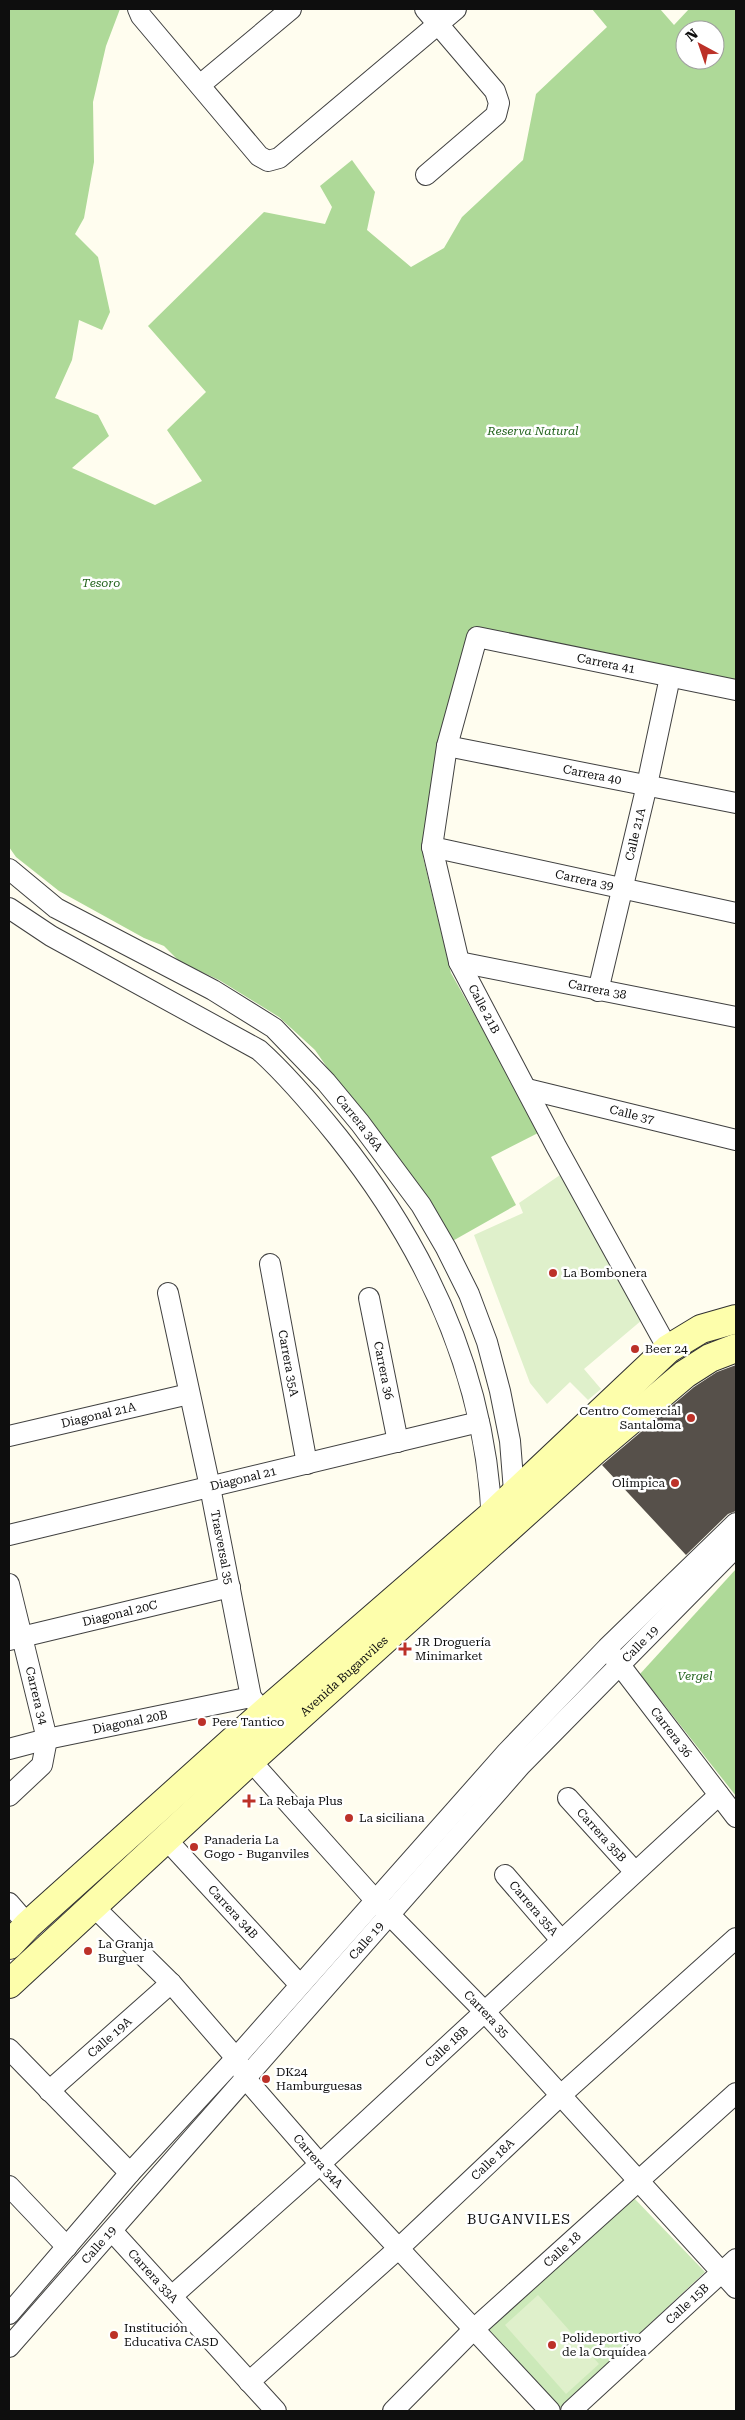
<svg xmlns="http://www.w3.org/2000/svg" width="745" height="2420" viewBox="0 0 745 2420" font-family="'Roboto Serif',serif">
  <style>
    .green { fill: #cce9b9 }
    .forest { fill: #aed998; fill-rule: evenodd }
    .pitch { fill: #dff0cb }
    .building { fill: #56504a }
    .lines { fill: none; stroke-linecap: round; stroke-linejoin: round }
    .street-casing { stroke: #414141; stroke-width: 22 }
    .secondary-casing { stroke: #303030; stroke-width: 30 }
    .street { stroke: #fff; stroke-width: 20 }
    .secondary { stroke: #fdfeab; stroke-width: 28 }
    .poi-dot { fill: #bc3128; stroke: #fff; stroke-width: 2 }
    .labels { text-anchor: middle; stroke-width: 5; stroke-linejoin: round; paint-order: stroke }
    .park-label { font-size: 12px; font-style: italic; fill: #25651f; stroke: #fff }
    .street-label { font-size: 12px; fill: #0e0e0e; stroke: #fff }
    .poi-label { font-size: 12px; fill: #0e0e0e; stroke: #fff; text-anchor: start }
    .neighbourhood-label { font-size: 14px; letter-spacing: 1px; fill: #0e0e0e; stroke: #fff }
  </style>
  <rect width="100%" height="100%" fill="#fffdef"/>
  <polygon class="green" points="633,2197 705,2272 557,2411 484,2331"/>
  <g class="forest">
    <path d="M9 9H120L106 46 93 102 94 162 84 218 75 234 98 257 110 312 102 330 79 320 72 360 55 398 98 415 109 436 72 468 155 505 202 481 167 430 206 392 148 326 264 212 325 224 332 207 320 186 352 160 375 192 367 230 411 267 444 248 462 217 523 160 536 94 607 27 592 9H660L674 25 689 9H736V685L474 627 443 747 423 857 451 973 540 1132 491 1157 516 1205 449 1243 315 1050 279 1017 219 980 180 962 164 946 144 938 59 891 16 857 9 847ZM685 30H715V60H685Z"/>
    <polygon points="736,1569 736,1796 640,1674"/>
  </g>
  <g class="pitch">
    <polygon points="563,1173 642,1320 584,1369 601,1389 588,1400 570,1382 547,1404 530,1383 474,1235 523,1213 519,1203"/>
    <polygon points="538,2295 599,2364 566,2394 505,2325"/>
  </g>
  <polygon class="building" points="736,1365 736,1511 728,1514 686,1555 602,1465 694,1387 717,1372"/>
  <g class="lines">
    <defs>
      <g id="street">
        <polyline points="138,9 141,16 259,156 268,161 279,158 456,9"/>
        <polyline points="425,9 495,91 499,103 496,115 426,175"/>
        <polyline points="200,85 291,9"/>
        <path id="s1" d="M447 746 736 803"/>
        <path id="s2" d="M432 847 736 913"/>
        <path id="s3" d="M9 869 56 908 213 990 274 1028 326 1082 360 1123 421 1205 446 1248 469 1294 487 1342 500 1391 510 1441 515 1504"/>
        <path d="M9 908 51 936 259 1050C288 1076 313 1106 338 1137 428 1250 487 1378 492 1525"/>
        <path id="s4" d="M459 962 736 1017"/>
        <path id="s5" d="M598 991 647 785 670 677"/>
        <path id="s6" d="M527 1089 736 1140"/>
        <path id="s7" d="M270 1264 307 1464"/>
        <path id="s8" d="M168 1293 210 1487 251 1697 273 1724"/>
        <path id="s9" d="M369 1298 398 1442"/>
        <path id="s10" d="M668 1349 556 1146 459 962 432 847 447 746 477 637 736 690"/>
        <path id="s11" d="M9 1436 189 1394"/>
        <path id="s12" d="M9 1535 479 1422"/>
        <path id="s13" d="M9 1584 47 1739 42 1765 9 1796"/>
        <path id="s14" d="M9 1640 230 1587"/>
        <path id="s15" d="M613 1656 736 1817"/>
        <path id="s16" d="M9 1749 47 1739 251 1697"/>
        <path id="s17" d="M242 1751 376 1901 484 2011 736 2288"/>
        <path id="s18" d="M568 1798 635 1872"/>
        <path id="s19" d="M166 1839 300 1985"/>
        <path id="s20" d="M505 1875 561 1940"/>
        <polyline points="9,1903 28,1925"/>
        <path id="s21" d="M94 1907 171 1983 236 2058 246 2079 320 2164 550 2411"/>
        <polyline points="9,2049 130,2173"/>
        <path id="s22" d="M49 2091 171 1983"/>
        <polyline points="9,2186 67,2247"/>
        <path id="s23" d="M112 2231 276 2411"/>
        <path id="s24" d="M172 2296 320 2164 719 1795"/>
        <polyline points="9,2314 130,2173 236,2058 507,1752 607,1648 736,1523"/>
        <path id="s25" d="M9 2347 521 1765 736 1547"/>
        <path id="s26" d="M249 2382 399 2248 561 2095 736 1938"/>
        <path id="s27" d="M393 2411 474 2329 736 2093"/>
        <path id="s28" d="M571 2411 736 2259"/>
      </g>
      <g id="secondary">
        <polyline points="9,1945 28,1925 264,1713 491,1516 668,1349 701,1329 736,1319"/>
        <path id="s29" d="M9 1984 251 1760 594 1451 685 1374 710 1358 736 1348"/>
      </g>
    </defs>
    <use href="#street" class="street-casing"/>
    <use href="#secondary" class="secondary-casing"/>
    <use href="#street" class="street"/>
    <use href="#secondary" class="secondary"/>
  </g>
  <g class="poi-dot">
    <circle cx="553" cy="1273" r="5"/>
    <circle cx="635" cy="1349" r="5"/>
    <circle cx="691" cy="1418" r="5"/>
    <circle cx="675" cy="1483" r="5"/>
    <path d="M402.5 1641.5h5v5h5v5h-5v5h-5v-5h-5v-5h5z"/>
    <circle cx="202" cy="1722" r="5"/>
    <path d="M246.5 1793.5h5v5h5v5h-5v5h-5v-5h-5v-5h5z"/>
    <circle cx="349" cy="1818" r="5"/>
    <circle cx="194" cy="1847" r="5"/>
    <circle cx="88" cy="1951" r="5"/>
    <circle cx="266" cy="2079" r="5"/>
    <circle cx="114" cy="2335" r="5"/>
    <circle cx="552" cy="2345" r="5"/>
  </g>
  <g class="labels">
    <g class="park-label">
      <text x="533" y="435">Reserva Natural</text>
      <text x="101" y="587">Tesoro</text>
      <text x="695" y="1680">Vergel</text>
    </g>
    <g class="street-label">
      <text dy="4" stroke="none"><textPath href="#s10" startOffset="905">Carrera 41</textPath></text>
      <text dy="4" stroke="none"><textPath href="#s1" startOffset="148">Carrera 40</textPath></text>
      <text dy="4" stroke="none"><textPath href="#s5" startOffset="161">Calle 21A</textPath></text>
      <text dy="4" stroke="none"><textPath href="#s2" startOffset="156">Carrera 39</textPath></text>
      <text dy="4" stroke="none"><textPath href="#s4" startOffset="141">Carrera 38</textPath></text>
      <text transform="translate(484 1009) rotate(62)" y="4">Calle 21B</text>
      <text dy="4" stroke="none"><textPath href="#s6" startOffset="108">Calle 37</textPath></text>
      <text dy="4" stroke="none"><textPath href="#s3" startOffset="438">Carrera 36A</textPath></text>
      <text dy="4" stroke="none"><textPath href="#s7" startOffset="101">Carrera 35A</textPath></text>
      <text dy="4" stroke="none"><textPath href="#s9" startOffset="74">Carrera 36</textPath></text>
      <text dy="4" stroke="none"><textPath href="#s11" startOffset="92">Diagonal 21A</textPath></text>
      <text dy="4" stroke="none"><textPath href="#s12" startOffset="241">Diagonal 21</textPath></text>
      <text dy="4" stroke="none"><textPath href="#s8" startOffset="260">Trasversal 35</textPath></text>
      <text dy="4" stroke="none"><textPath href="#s14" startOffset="114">Diagonal 20C</textPath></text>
      <text dy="4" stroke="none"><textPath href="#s25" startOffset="945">Calle 19</textPath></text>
      <text dy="4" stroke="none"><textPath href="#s29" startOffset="455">Avenida Buganviles</textPath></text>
      <text dy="4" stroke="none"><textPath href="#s13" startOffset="115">Carrera 34</textPath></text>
      <text dy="4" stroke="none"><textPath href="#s16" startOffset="124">Diagonal 20B</textPath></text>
      <text dy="4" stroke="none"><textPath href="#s15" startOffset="96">Carrera 36</textPath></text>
      <text dy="4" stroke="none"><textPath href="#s18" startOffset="50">Carrera 35B</textPath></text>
      <text dy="4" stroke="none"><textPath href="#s20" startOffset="44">Carrera 35A</textPath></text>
      <text dy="4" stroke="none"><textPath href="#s19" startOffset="99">Carrera 34B</textPath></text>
      <text dy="4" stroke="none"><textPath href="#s25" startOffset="541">Calle 19</textPath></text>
      <text dy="4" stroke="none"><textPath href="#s17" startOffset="359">Carrera 35</textPath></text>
      <text dy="4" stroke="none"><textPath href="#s22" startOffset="81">Calle 19A</textPath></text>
      <text dy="4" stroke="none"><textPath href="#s24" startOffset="371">Calle 18B</textPath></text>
      <text dy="4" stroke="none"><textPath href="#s26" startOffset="330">Calle 18A</textPath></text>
      <text dy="4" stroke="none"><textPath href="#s21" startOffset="340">Carrera 34A</textPath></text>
      <text dy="4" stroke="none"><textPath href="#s25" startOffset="136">Calle 19</textPath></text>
      <text dy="4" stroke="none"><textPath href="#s27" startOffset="234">Calle 18</textPath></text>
      <text dy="4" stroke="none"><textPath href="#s23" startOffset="61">Carrera 33A</textPath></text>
      <text dy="4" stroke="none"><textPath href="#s28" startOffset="158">Calle 15B</textPath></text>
    </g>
    <g class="poi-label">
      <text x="563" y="1277">La Bombonera</text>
      <text x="645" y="1353">Beer 24</text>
      <text x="681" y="1415" text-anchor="end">Centro Comercial<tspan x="681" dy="14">Santaloma</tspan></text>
      <text x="665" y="1487" text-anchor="end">Olímpica</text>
      <text x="415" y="1646">JR Droguería<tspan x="415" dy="14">Minimarket</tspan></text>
      <text x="212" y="1726">Pere Tantico</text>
      <text x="259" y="1805">La Rebaja Plus</text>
      <text x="359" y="1822">La siciliana</text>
      <text x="204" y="1844">Panaderia La<tspan x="204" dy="14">Gogo - Buganviles</tspan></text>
      <text x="98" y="1948">La Granja<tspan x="98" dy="14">Burguer</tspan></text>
      <text x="276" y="2076">DK24<tspan x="276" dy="14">Hamburguesas</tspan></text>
      <text x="124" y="2332">Institución<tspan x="124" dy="14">Educativa CASD</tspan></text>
      <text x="562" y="2342">Polideportivo<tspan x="562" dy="14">de la Orquídea</tspan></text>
    </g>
    <g class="neighbourhood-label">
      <text x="519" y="2224">BUGANVILES</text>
    </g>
  </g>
  <rect width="745" height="2420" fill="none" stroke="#0e0e0e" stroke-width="20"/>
  <g transform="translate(700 45) rotate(320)"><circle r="24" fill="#ffffff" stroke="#9f9f9f"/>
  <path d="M0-4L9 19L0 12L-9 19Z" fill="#bc3128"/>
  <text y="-8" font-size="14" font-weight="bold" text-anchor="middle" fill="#0e0e0e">N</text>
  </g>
</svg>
